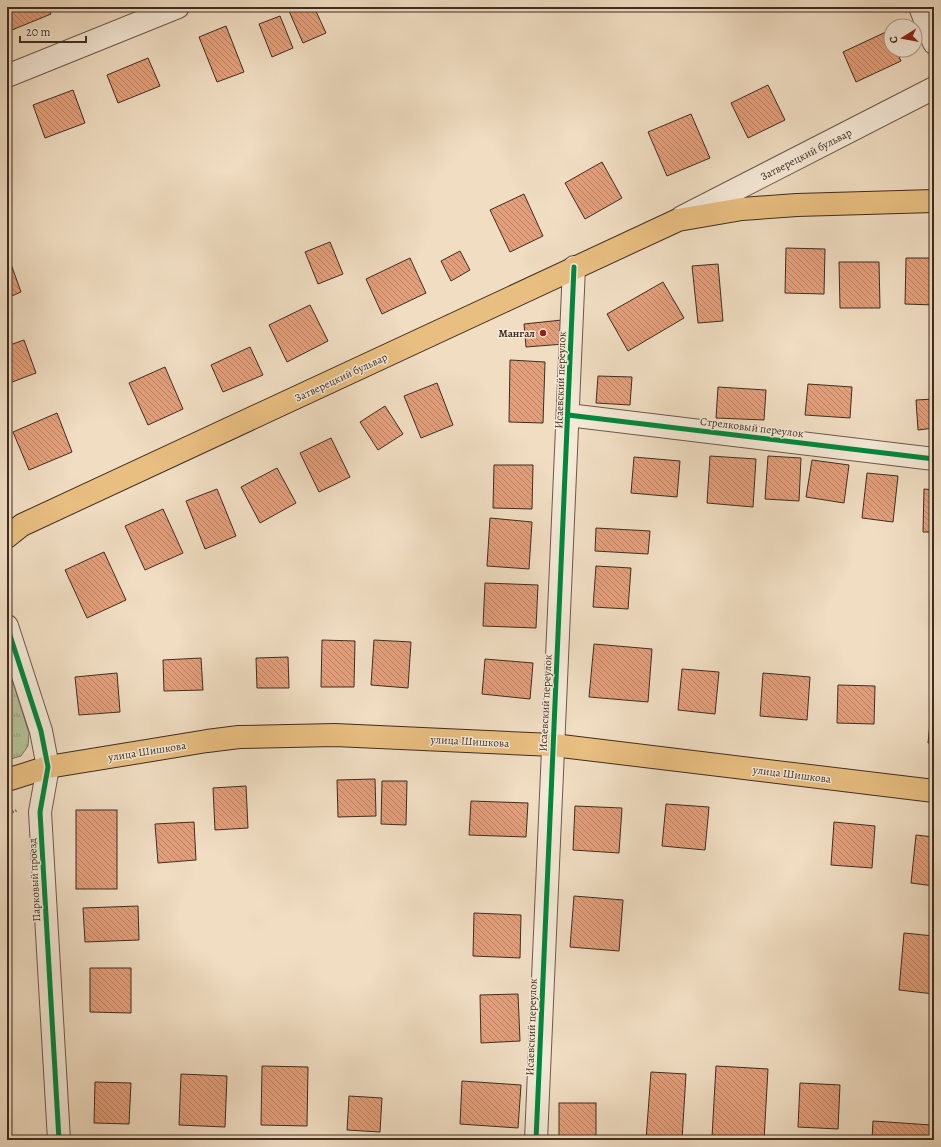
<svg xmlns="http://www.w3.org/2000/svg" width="941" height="1147" viewBox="0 0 941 1147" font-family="Alegreya,serif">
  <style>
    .grass { fill: url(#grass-tufts); stroke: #7a775c }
    .building { fill: url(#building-back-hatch); stroke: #3f2c20 }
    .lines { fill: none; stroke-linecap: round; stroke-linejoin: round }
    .minor-casing { stroke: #6b5848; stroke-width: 24 }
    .major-casing { stroke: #3f2c20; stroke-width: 24 }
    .path { stroke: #3f2c20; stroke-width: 2.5; stroke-dasharray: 1 2; stroke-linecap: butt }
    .minor { stroke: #f5e9d7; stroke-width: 22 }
    .major { stroke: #e8be81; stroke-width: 22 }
    .cycleway-casing { stroke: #f5e9d7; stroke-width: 8 }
    .cycleway { stroke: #00873e; stroke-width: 5 }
    .poi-dot { fill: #8f2418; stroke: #f5e9d7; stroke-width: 1.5 }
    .labels { text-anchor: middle; stroke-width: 3; stroke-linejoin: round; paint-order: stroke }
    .street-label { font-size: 11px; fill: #3f2c20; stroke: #f5e9d7 }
    .poi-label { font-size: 11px; font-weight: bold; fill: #3f2c20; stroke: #f5e9d7; text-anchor: end }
  </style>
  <defs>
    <pattern id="grass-tufts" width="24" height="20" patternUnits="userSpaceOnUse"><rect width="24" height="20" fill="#b5c297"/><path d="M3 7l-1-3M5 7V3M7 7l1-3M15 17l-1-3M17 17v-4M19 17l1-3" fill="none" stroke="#959e7b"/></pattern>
    <pattern id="building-back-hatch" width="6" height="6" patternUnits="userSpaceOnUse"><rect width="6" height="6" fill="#e39f7b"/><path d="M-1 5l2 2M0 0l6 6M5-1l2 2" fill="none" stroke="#b98264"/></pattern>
  </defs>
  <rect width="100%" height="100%" fill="#f0ddc2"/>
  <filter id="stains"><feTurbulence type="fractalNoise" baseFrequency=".005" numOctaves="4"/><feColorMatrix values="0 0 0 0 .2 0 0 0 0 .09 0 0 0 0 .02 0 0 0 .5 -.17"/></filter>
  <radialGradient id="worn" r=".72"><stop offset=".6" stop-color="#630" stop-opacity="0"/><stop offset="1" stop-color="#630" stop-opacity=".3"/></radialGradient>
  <polygon class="grass" points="7,663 29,733 28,746 21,756 7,760"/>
  <g class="building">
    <polygon points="7,7 48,7 51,14 7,32"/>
    <polygon points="298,7 314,7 326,33 303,43 289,11"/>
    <polygon points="280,16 293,48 272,57 259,24"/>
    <polygon points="226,26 244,72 217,82 199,37"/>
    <polygon points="888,31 891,38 891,50 896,50 901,61 856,82 843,52"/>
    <polygon points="148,58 160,86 118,103 107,75"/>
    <polygon points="768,85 785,120 748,138 731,103"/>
    <polygon points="73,90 85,123 45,138 33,105"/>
    <polygon points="691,114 710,158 667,176 648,132"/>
    <polygon points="602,162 622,198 585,219 565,183"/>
    <polygon points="524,194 543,236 510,252 490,210"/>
    <polygon points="330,242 343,274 318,284 305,252"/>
    <polygon points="786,248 825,249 824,294 785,293"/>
    <polygon points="460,251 470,270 451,281 441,261"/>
    <polygon points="7,253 21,292 7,298"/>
    <polygon points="410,258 426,293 382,314 366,279"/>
    <polygon points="906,258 934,258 934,305 905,304"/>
    <polygon points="839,262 879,262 880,308 840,308"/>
    <polygon points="718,264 723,321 698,323 692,266"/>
    <polygon points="663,282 684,318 628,351 607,314"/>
    <polygon points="310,305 328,341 287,362 269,325"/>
    <polygon points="562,320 564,344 526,347 524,324"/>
    <polygon points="24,340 36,373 7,384 7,346"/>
    <polygon points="250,347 263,375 223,392 211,365"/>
    <polygon points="510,360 545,362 543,423 509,422"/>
    <polygon points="165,367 183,409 148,425 129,383"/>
    <polygon points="598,376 632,377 630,405 596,403"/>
    <polygon points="437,383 453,425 421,438 404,396"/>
    <polygon points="808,384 852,387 850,418 805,415"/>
    <polygon points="718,387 766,390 764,420 716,418"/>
    <polygon points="934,399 934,428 918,430 916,400"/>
    <polygon points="385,406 403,434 378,450 360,422"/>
    <polygon points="57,413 72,452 29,470 13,432"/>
    <polygon points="331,438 350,477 319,492 300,453"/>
    <polygon points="710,456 756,459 753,507 707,503"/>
    <polygon points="768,456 801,458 799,501 765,499"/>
    <polygon points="634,457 680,461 677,497 631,493"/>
    <polygon points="812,460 849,465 844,503 806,497"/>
    <polygon points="494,465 533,465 532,509 493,508"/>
    <polygon points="277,468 296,503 260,523 241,487"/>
    <polygon points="867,473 898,476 893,522 862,518"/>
    <polygon points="217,489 236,536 205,549 186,501"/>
    <polygon points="924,489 934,490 934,532 923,532"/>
    <polygon points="163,509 183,553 145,570 125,526"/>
    <polygon points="490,518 532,522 529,569 487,566"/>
    <polygon points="596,528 650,531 648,554 595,551"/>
    <polygon points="104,552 126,600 87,618 65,570"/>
    <polygon points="596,566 631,568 628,609 593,607"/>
    <polygon points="485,583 538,585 536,628 483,626"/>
    <polygon points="322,640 355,641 354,687 321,687"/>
    <polygon points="374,640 411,642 408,688 371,685"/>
    <polygon points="594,644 652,649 648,702 589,697"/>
    <polygon points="288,657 289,688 257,688 256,658"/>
    <polygon points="201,658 203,690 164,691 163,660"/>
    <polygon points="485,659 533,663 530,699 482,694"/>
    <polygon points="682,669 719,672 715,714 678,710"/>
    <polygon points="117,673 120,712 79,715 75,677"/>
    <polygon points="763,673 810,677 807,720 760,716"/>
    <polygon points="838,685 875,686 874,724 837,723"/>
    <polygon points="933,694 934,694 934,743 928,743"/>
    <polygon points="375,779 376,816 338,817 337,780"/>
    <polygon points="382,781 407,781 406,825 381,824"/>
    <polygon points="246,786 248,828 215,830 213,788"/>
    <polygon points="471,801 528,803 526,837 469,835"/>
    <polygon points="666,804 709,807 705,850 662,846"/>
    <polygon points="575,806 622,808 619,853 573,850"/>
    <rect x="76" y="810" width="41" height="79"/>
    <polygon points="194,822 196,860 158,863 155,824"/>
    <polygon points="834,822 875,826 872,868 831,865"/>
    <polygon points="916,835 934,837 934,886 911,883"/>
    <polygon points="574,896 623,900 619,951 570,947"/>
    <polygon points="138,906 139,940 85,942 83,908"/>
    <polygon points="474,913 521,915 520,958 473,956"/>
    <polygon points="904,933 934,936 934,994 899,990"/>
    <polygon points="90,968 131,968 131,1013 90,1012"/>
    <polygon points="518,994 520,1041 481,1043 480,995"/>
    <polygon points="262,1066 308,1067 307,1126 261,1125"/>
    <polygon points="716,1066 768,1069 764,1140 712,1137"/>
    <polygon points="651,1072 686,1074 682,1140 646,1140"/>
    <polygon points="181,1074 227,1076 225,1127 179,1125"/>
    <polygon points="462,1081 521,1085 518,1128 460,1124"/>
    <polygon points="95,1082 131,1083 129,1124 94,1123"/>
    <polygon points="800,1083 840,1085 838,1129 798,1127"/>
    <polygon points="349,1096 382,1098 380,1132 347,1130"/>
    <rect x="559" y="1103" width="37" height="37"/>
    <polygon points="873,1121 931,1125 929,1140 872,1140"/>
  </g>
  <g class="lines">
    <defs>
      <g id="minor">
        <polyline points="920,7 934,43"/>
        <polyline points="7,76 178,7"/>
        <polyline points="682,217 934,88"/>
        <polyline points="568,415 934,459"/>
        <polyline points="7,626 41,731 48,767 40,812 59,1140"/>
        <polyline points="536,1140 574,267"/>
      </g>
      <g id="major">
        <polyline points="7,537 22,525 678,220 742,209 797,205 934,201"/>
        <polyline points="7,780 48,767 207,741 239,737 335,735 553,745 934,791"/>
      </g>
    </defs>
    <use href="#minor" class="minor-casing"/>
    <use href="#major" class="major-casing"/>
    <polyline class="path" points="7,814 18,810"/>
    <use href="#minor" class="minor"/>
    <use href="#major" class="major"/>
    <defs>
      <g id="cycleway">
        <polyline points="568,415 934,459"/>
        <polyline points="7,626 41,731 48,767 40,812 59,1140"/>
        <polyline points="536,1140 574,267"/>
      </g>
    </defs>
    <use href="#cycleway" class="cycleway-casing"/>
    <use href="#cycleway" class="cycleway"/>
  </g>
  <circle class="poi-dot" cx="543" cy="333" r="4"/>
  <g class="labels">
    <g class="street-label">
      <text transform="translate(806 154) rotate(-27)" y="4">Затверецкий бульвар</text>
      <text transform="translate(341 377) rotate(-25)" y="4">Затверецкий бульвар</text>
      <text transform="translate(560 380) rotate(-88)" y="4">Исаевский переулок</text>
      <text transform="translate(752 427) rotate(7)" y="4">Стрелковый переулок</text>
      <text transform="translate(545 703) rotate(-87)" y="4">Исаевский переулок</text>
      <text transform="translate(470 741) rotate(3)" y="4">улица Шишкова</text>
      <text transform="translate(147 751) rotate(-9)" y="4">улица Шишкова</text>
      <text transform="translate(792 774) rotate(7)" y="4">улица Шишкова</text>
      <text transform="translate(34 880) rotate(-93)" y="4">Парковый проезд</text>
      <text transform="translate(531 1027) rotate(-88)" y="4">Исаевский переулок</text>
    </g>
    <g class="poi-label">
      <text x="535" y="337">Мангал</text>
    </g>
  </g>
  <rect width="941" height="1147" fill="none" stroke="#f0ddc2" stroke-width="24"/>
  <rect x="8" y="8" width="925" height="1131" fill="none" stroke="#3f2c20" stroke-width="2"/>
  <rect x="12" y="12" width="917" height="1123" fill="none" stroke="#3f2c20"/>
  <g transform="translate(903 38) rotate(259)"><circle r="19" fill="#f5e9d7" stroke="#ac9d8e"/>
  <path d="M0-3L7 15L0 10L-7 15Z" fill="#8f2418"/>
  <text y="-6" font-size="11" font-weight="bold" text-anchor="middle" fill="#3f2c20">С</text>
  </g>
  <path d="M20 36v6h66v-6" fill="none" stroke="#3f2c20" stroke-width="2"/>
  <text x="26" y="36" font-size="12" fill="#3f2c20" stroke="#f5e9d7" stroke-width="3" paint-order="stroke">20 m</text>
  <rect width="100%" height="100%" filter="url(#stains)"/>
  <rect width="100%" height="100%" fill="url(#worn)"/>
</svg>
